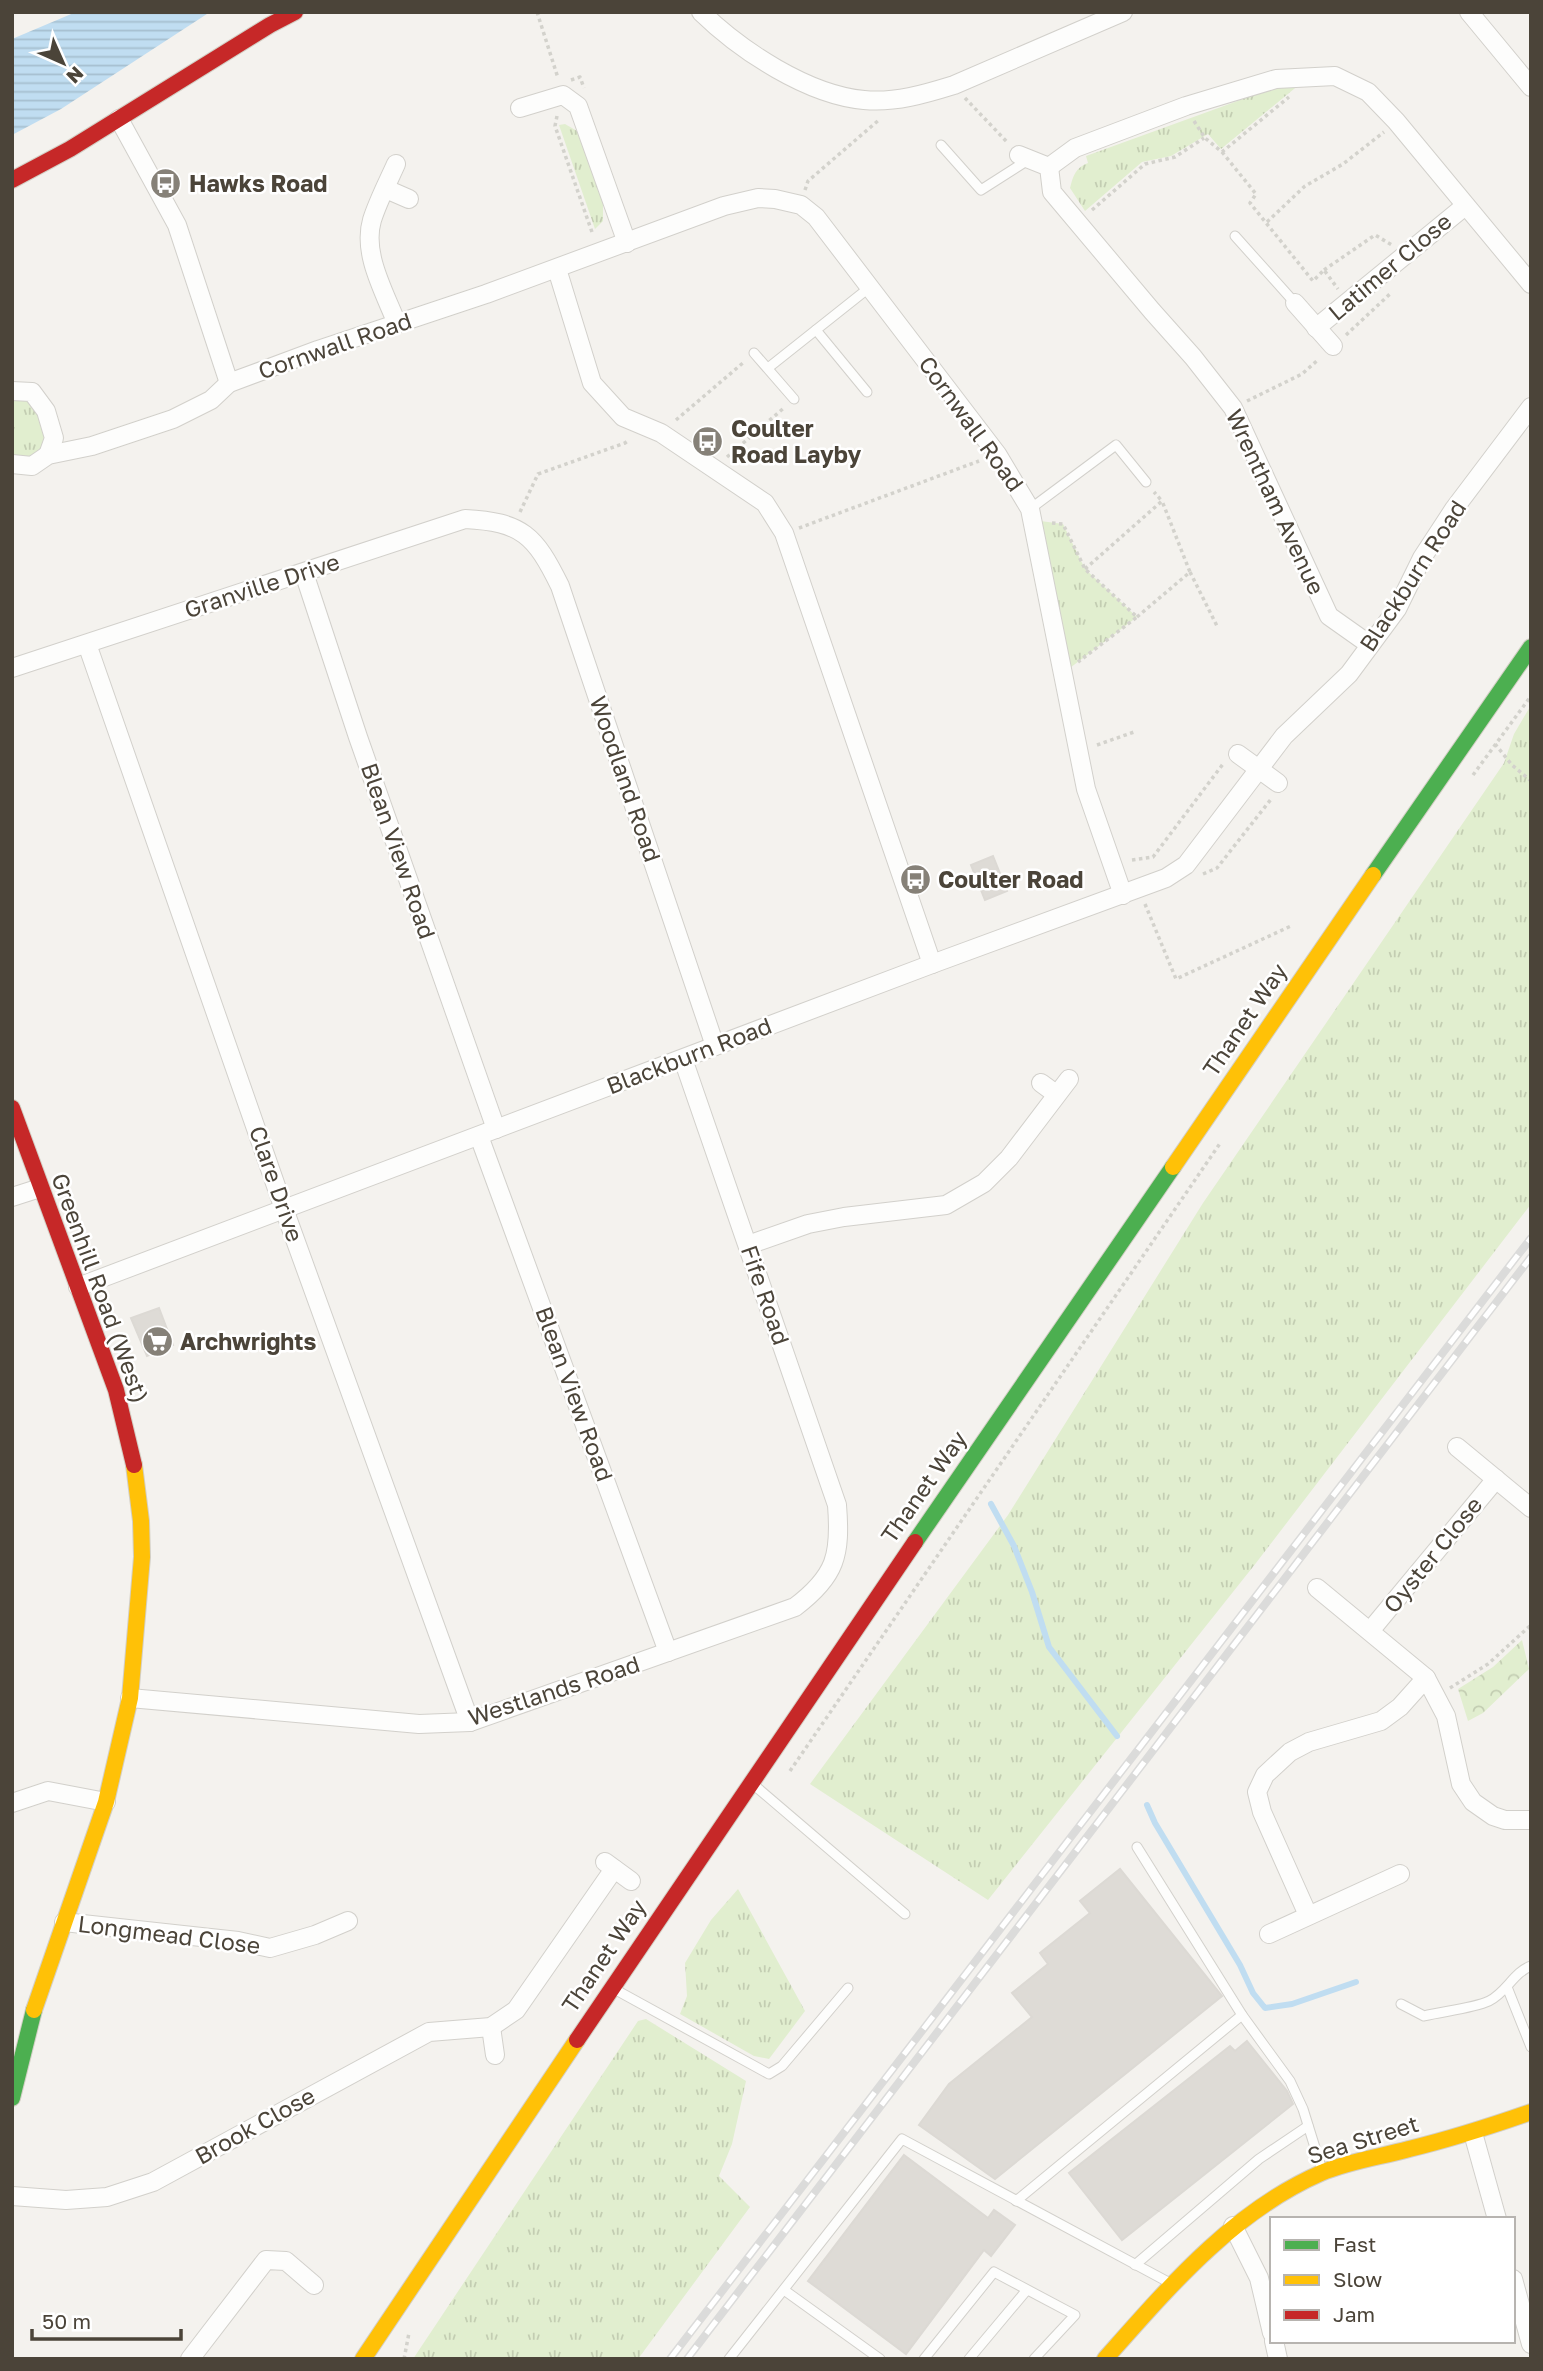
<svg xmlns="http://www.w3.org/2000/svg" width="1543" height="2371" viewBox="0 0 1543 2371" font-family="'Golos Text',sans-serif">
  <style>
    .grass { fill: url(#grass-tufts) }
    .forest { fill: url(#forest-crowns) }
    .water { fill: url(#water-rules) }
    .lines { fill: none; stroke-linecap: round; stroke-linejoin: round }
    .stream { stroke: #c0ddf1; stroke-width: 6 }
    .building { fill: #dedbd6; stroke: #dcd9d4; stroke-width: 2 }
    .lane-casing { stroke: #d2d0cb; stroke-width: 11 }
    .street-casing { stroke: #d2d0cb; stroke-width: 20 }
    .fast-casing { stroke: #d3cfc5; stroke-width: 18 }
    .slow-casing { stroke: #d3cfc5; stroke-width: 18 }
    .jam-casing { stroke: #d3cfc5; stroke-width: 18 }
    .path { stroke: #d3d2cc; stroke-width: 3.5; stroke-dasharray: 3.5 3.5; stroke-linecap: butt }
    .lane { stroke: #fdfdfc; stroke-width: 9 }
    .street { stroke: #fdfdfc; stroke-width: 18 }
    .fast { stroke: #4caf50; stroke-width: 16 }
    .slow { stroke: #ffc107; stroke-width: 16 }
    .jam { stroke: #c62828; stroke-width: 16 }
    .rail-casing { stroke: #dbdbda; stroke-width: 8 }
    .rail { stroke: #fff; stroke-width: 5; stroke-dasharray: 16; stroke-linecap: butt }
    .labels { text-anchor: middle; stroke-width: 5; stroke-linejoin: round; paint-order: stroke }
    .poi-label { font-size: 23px; font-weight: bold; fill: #4b4439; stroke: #fff; text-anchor: start }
    .street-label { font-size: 23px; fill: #4b4439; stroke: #fff }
  </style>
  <defs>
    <pattern id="grass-tufts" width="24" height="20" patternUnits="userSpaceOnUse" patternTransform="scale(1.75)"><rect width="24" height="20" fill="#e1eecf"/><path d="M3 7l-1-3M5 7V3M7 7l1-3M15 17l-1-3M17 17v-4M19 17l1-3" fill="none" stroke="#c3cdb2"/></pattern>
    <pattern id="forest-crowns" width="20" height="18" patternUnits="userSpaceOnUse" patternTransform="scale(1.75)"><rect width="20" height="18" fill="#e1eecf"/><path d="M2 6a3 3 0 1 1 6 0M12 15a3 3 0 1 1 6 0" fill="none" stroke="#c3cdb2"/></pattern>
    <pattern id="water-rules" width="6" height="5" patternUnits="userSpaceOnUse" patternTransform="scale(1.75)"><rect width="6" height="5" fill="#c0ddf1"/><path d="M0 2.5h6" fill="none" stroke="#a6bfcf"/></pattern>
  </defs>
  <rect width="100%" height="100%" fill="#f4f2ee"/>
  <g class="grass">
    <path d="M1300 84 1221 149 1208 134 1171 156 1142 162 1085 211 1070 188C1073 176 1076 167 1088 163L1086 156 1282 85Z"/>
    <polygon points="565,124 577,131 582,138 603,202 603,221 595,229 559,125"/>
    <polygon points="12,391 46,411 48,455 12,464"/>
    <polygon points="1033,520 1063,524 1085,569 1137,617 1062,674"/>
    <polygon points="1531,705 1531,1204 1256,1563 988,1900 810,1784 1008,1515 1203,1203 1504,763 1514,734"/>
    <polygon points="738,1889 805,2011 769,2059 754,2056 680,2014 687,1996 685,1963 711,1920"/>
    <polygon points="646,2019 746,2081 732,2144 719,2176 750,2207 638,2359 413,2359 638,2021"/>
  </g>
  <polygon class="forest" points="1522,1640 1529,1669 1483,1713 1468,1721 1458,1689 1493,1667"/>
  <polygon class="water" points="76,12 210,12 61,109 12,135 12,39"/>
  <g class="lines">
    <g class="stream">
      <polyline points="991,1504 1014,1546 1032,1592 1049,1647 1117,1736"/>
      <polyline points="1147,1805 1155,1823 1240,1965 1253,1993 1265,2008 1292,2004 1356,1982"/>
    </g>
  </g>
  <g class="building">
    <polygon points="993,856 1007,891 985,900 971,865"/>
    <polygon points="159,1308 173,1345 147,1356 131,1318"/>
    <polygon points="1120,1869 1222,1996 995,2179 919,2125 949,2084 1032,2017 1012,1993 1048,1964 1040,1953 1090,1913 1080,1901"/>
    <polygon points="1247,2041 1287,2091 1293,2104 1122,2240 1069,2173 1230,2046 1235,2051"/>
    <polygon points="904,2155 988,2218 994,2210 1015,2225 991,2256 984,2250 906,2354 808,2281"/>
  </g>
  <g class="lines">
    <defs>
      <g id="lane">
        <polyline points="941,145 981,190 1028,160"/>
        <polyline points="1235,236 1295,303"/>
        <polyline points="816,330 867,392"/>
        <polyline points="754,353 794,399"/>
        <polyline points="768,368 870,287"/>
        <polyline points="1030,509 1116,445 1146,482"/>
        <polyline points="754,1785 905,1914"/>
        <polyline points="1137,1847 1242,2015 1290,2081 1303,2109 1322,2170"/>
        <polyline points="1507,1987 1531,2047"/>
        <polyline points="616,1990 769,2074 782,2066 848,1988"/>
        <path d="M1401 2004 1424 2016C1443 2011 1471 2009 1489 2001 1506 1993 1514 1972 1531 1966"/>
        <polyline points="1016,2201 1242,2015"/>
        <polyline points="1135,2265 1259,2159 1308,2126"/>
        <polyline points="784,2290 880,2359"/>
        <polyline points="729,2359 902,2139 1170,2283"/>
        <polyline points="924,2359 994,2272 1075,2315 1034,2359"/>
        <polyline points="969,2359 1026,2291"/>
      </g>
      <g id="street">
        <path d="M701 12C741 51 808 95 864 100 895 103 925 94 954 85L1123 12"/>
        <polyline points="1469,12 1531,87"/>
        <polyline points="520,108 563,95 578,106 627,243"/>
        <polyline points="119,119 177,225 229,383"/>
        <polyline points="1019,155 1049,167 1052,192 1152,311 1193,357 1233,408 1329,616 1370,645"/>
        <path d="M396 164C388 182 378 201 372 220 362 254 385 293 397 324"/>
        <polyline points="1049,167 1075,148 1186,106 1276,79 1335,76 1368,92 1396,121 1531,284"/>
        <polyline points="386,189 409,199"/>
        <polyline points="557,269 592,383 623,417 661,433 765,503 784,533 932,964"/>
        <polyline points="1295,303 1333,346"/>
        <polyline points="1316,328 1465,206"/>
        <polyline points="12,391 32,392 46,411 54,438 48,455"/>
        <polyline points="12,464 32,466 48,455 92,446 173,419 211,400 229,383 318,350 486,294 724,206 758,198 775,199 801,205 816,217 997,454 1030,509 1086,789 1123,895"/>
        <polyline points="304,573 358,737 496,1129"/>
        <polyline points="87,644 284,1209 470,1722"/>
        <path d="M12 668 465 519C522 522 535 535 560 586L715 1046"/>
        <polyline points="1238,754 1278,783"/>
        <polyline points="1041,1083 1056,1094"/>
        <polyline points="479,1136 668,1652"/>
        <polyline points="12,1197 40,1188"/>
        <polyline points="748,1245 808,1224 844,1217 946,1205 984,1183 1009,1158 1069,1079"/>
        <polyline points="78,1287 932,964 1166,878 1186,865 1284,736 1349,674 1397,609 1422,558 1454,509 1531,407"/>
        <polyline points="1457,1447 1531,1508"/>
        <polyline points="1317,1588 1426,1678 1446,1716 1461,1784 1473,1802 1493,1816 1505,1820 1531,1820"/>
        <polyline points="1370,1631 1496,1479"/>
        <path d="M130 1698 419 1724 470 1722 795 1607C836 1576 841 1555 837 1505L683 1059"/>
        <polyline points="12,1803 48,1791 106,1802"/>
        <polyline points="605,1862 631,1881"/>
        <polyline points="1308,1915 1262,1812 1257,1792 1265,1775 1290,1752 1309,1742 1381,1721 1400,1707 1426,1678"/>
        <polyline points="64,1922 238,1941 270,1948 315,1935 348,1921"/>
        <polyline points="1269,1934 1400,1874"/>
        <polyline points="491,2027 495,2055"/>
        <polyline points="1473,2133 1497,2219"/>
        <polyline points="12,2196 66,2200 107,2197 153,2182 429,2032 491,2027 516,2010 614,1869"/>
        <polyline points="1233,2226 1259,2278 1272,2333"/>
        <polyline points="1513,2279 1531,2344"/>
        <polyline points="1274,2341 1278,2359"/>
        <polyline points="190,2359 266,2260 286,2261 314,2285"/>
      </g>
      <g id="fast">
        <polyline points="1373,875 1531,647"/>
        <polyline points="915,1542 1173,1167"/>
        <polyline points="12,2098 34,2010"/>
      </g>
      <g id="slow">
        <polyline points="1173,1167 1373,875"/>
        <polyline points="34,2010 106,1802 130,1698 142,1557 141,1521 134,1465"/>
        <polyline points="363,2359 577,2040"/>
        <path d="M1105 2359C1168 2288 1232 2212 1321 2173 1349 2161 1380 2157 1409 2149 1450 2139 1491 2126 1531 2112"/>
      </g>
      <g id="jam">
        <polyline points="12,180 70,149 270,25 295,12"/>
        <polyline points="12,1108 116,1390 134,1465"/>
        <polyline points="577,2040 915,1542"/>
      </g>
    </defs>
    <use href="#lane" class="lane-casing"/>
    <use href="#street" class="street-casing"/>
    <use href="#fast" class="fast-casing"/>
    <use href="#slow" class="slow-casing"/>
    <use href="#jam" class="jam-casing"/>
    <g class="path">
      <polyline points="537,12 558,78"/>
      <polyline points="571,80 580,77 584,88"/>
      <polyline points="965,98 1008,143"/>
      <polyline points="557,116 555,126 593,235"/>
      <polyline points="1194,121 1205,138 1222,152 1289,97"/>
      <polyline points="1222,152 1256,194 1250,203 1313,281 1324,270 1338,289"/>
      <polyline points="805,190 808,181 880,119"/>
      <polyline points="1092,210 1145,164 1175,157 1204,138"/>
      <polyline points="1267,222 1305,186 1343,164 1384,132"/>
      <polyline points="1324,270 1375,235 1392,245"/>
      <polyline points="1346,335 1391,293"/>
      <polyline points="1247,401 1302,374 1319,359"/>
      <polyline points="676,420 744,362"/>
      <polyline points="727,457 785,407"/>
      <polyline points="520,512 538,474 625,443 629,440"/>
      <polyline points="1052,523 1063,524 1085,569 1137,617 1078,662"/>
      <polyline points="799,528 979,461"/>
      <polyline points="1085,569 1162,501 1154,492"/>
      <polyline points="1190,572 1218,628"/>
      <polyline points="1137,617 1190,572 1162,501"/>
      <polyline points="1495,744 1512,765 1531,781"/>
      <polyline points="1097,745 1134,732"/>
      <polyline points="1473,775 1531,696"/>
      <polyline points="1132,860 1153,857 1223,764"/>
      <polyline points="1203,874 1217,868 1272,798"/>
      <polyline points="1145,904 1176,979 1291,926"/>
      <polyline points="1450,1688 1488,1664 1531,1625"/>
      <polyline points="790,1771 1221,1142"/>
      <polyline points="404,2359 409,2333"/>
    </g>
    <use href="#lane" class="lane"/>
    <use href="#street" class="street"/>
    <use href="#fast" class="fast"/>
    <use href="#slow" class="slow"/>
    <use href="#jam" class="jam"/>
    <defs>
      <g id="rail">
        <polyline points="670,2359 1531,1238"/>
        <polyline points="687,2359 1531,1257"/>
      </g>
    </defs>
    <use href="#rail" class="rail-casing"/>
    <use href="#rail" class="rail"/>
  </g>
  <defs>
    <symbol id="bus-disc" viewBox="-11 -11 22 22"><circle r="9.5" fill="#868178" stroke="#fff"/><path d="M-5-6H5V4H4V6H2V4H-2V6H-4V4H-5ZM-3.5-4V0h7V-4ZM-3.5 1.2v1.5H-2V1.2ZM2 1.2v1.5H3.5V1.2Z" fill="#fff"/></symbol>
    <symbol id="supermarket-disc" viewBox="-11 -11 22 22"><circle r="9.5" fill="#868178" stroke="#fff"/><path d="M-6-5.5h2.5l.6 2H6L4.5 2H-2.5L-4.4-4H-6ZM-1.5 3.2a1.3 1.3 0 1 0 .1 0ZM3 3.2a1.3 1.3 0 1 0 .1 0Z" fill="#fff"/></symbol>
  </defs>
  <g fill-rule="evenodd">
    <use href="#bus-disc" x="148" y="166" width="35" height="35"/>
    <use href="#bus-disc" x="690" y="424" width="35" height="35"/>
    <use href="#bus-disc" x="898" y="862" width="35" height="35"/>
    <use href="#supermarket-disc" x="140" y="1324" width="35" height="35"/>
  </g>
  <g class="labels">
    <g class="poi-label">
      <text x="189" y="192">Hawks Road</text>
      <text x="731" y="437">Coulter<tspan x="731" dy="26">Road Layby</tspan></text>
      <text x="938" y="888">Coulter Road</text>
      <text x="180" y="1350">Archwrights</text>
    </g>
    <g class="street-label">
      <text transform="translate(1390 267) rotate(-40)" y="8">Latimer Close</text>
      <text transform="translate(335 346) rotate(-19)" y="8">Cornwall Road</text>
      <text transform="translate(971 424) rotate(54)" y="8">Cornwall Road</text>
      <text transform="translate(1275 502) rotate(65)" y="8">Wrentham Avenue</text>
      <text transform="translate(1413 576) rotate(-57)" y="8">Blackburn Road</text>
      <text transform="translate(262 586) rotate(-18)" y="8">Granville Drive</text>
      <text transform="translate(625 779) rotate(71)" y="8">Woodland Road</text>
      <text transform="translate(398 851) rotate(71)" y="8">Blean View Road</text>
      <text transform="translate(1245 1020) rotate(-56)" y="8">Thanet Way</text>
      <text transform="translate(689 1056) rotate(-21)" y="8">Blackburn Road</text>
      <text transform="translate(276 1184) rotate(71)" y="8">Clare Drive</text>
      <text transform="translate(100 1288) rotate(70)" y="8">Greenhill Road (West)</text>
      <text transform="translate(765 1295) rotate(71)" y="8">Fife Road</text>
      <text transform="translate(574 1394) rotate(70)" y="8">Blean View Road</text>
      <text transform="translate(924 1487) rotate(-55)" y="8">Thanet Way</text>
      <text transform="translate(1433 1555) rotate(-51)" y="8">Oyster Close</text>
      <text transform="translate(554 1691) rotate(-18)" y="8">Westlands Road</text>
      <text transform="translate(169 1935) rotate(7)" y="8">Longmead Close</text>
      <text transform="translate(604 1956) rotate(-56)" y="8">Thanet Way</text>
      <text transform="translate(255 2126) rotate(-29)" y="8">Brook Close</text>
      <text transform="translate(1363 2140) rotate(-17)" y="8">Sea Street</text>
    </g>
  </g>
  <rect width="1543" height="2371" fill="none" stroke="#4b4439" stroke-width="28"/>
  <rect x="1270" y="2217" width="245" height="126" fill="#ffffff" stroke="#b7b4b0" stroke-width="2"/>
  <rect x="1284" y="2240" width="35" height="10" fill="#4caf50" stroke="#b7b4b0" stroke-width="2"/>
  <text x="1333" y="2252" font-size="21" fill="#4b4439">Fast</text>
  <rect x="1284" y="2275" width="35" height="10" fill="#ffc107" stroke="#b7b4b0" stroke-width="2"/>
  <text x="1333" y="2287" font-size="21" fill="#4b4439">Slow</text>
  <rect x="1284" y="2310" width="35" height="10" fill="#c62828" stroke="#b7b4b0" stroke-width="2"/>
  <text x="1333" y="2322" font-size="21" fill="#4b4439">Jam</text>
  <g transform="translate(63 63) rotate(135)" stroke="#ffffff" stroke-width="5" paint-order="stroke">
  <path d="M0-5L12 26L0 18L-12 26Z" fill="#4b4439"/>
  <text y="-10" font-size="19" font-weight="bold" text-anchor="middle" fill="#4b4439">N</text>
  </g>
  <path d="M32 2329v10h149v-10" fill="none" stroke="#4b4439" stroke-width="3.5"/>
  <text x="42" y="2329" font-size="21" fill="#4b4439" stroke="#ffffff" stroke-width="5" paint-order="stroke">50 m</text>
</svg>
